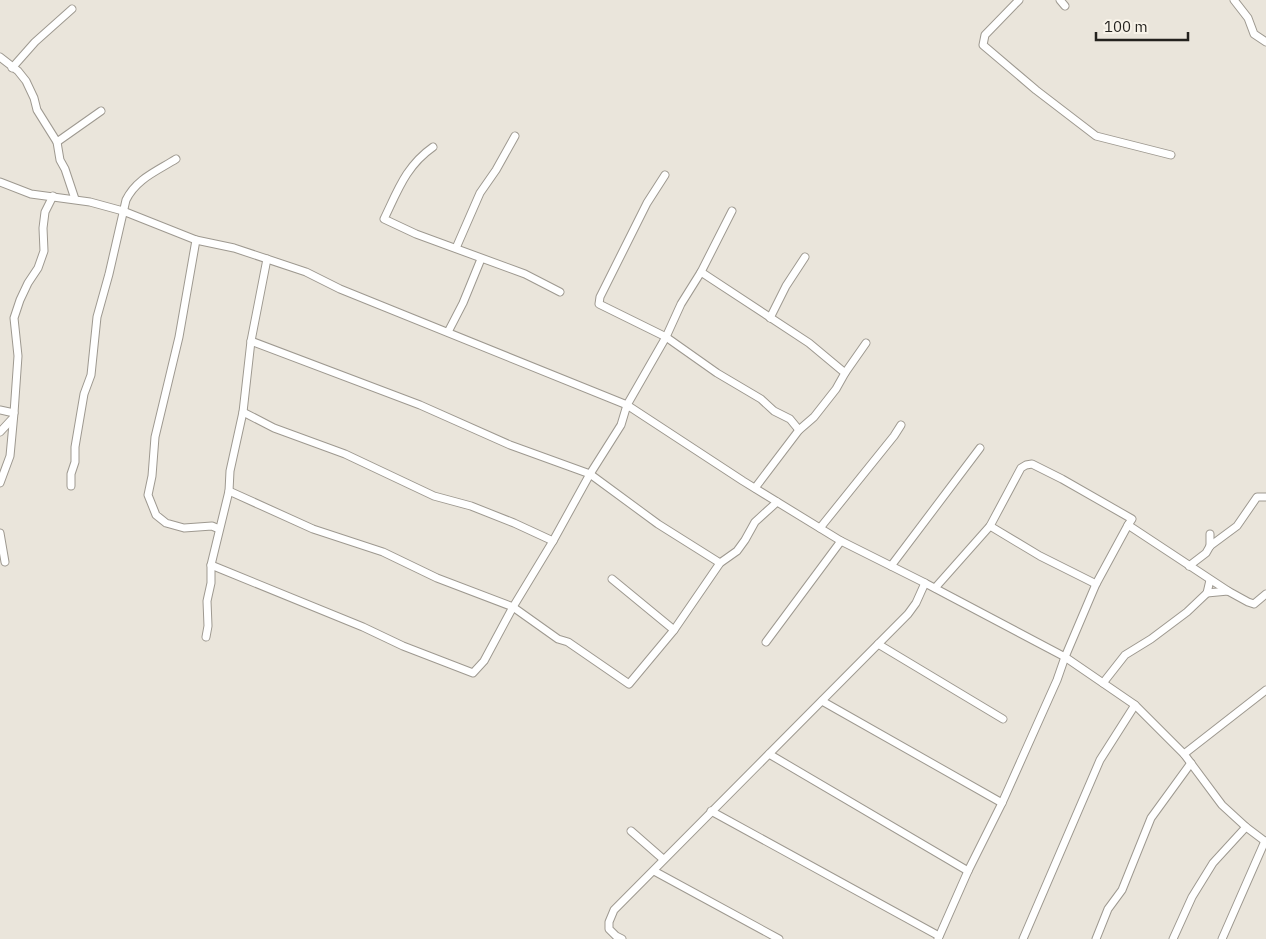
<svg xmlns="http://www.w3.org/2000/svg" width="1266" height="939" viewBox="0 0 1266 939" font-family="'IBM Plex Sans',sans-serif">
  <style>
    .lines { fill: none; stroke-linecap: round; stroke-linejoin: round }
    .street-casing { stroke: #9e9990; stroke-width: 9 }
    .street { stroke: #fff; stroke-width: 7 }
  </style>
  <rect width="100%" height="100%" fill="#eae5db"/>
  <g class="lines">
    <defs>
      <g id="street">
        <polyline points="1019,0 985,35 983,45 1036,90 1096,136 1171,155"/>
        <polyline points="1060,0 1065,6"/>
        <polyline points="1234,0 1248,18 1254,34 1266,42"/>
        <polyline points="0,57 18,71 26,81 34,98 37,110 57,142 101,111"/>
        <polyline points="12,68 35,42 72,9"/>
        <polyline points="57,142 60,160 65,169 75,199"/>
        <path d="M433 147C406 166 398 190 384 219L416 234 525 274 560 292"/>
        <polyline points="665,175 647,203 600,297 599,304 666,337 717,373 761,399 774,411 790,419 799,430"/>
        <polyline points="0,182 31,194 90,202 123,211 196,240 234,248 306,272 340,289 627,405 743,481 841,541 925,583 1065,657 1135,705 1184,754 1222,805 1246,827 1266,842"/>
        <polyline points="196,240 179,337 155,437 152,476 148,495 156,515 166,523 184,528 212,526 219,529"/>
        <polyline points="456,248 480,193 496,170 515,136"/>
        <polyline points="701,272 732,211"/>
        <polyline points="770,318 786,286 805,257"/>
        <polyline points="448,332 463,303 481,259"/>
        <polyline points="251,341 420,405 510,445 590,474 658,524 720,563"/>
        <polyline points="845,373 866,343"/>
        <polyline points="0,410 14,413"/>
        <polyline points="243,412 274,428 345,454 434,496 471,506 514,523 553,541"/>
        <polyline points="0,432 13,418"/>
        <polyline points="0,483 10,456 14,413 18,356 14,318 20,300 28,283 38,268 44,251 43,228 45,212 53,196"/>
        <path d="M71 486V474L75 462V447L84 394 91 375 97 317 109 274 126 200C136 179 157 171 176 159"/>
        <polyline points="229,491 313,529 383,552 437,578 513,607 558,639 568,642 629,684 674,630 720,563 737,551 745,540 755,522 777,502"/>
        <polyline points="990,526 1040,556 1096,584"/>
        <polyline points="820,528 894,436 901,425"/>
        <polyline points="0,533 5,562"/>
        <polyline points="1210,534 1210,546"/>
        <polyline points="211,565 363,627 403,646 473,673 484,661 513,607 553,541 590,474 621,425 627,405 666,337 681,304 701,272 809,343 845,373 836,389 814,417 799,430 755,488"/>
        <polyline points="891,566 980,448"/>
        <polyline points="1189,566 1206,553 1210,546 1237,526 1257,497 1266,497"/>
        <polyline points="612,579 674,630"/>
        <polyline points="935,588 990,526 1021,468 1026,465 1032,464 1062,479 1132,519 1128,525 1228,591"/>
        <polyline points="1207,593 1228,591 1248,602 1254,604 1266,594"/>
        <polyline points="206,637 208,626 207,601 211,583 211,565 229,491 230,471 243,412 251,341 267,259"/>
        <polyline points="766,642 841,541"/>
        <polyline points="878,644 1003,719"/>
        <polyline points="1103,683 1125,655 1151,639 1187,612 1207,593 1210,580"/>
        <polyline points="822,701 1002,803"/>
        <polyline points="769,754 968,871"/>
        <polyline points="1184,754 1266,690"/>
        <polyline points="711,811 939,936"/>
        <polyline points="631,831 663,859"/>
        <polyline points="654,871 779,939"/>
        <polyline points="622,939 616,936 609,929 609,922 614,910 908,614 916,603 925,583"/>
        <polyline points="938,939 968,871 1002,803 1057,680 1065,657 1096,584 1128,525"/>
        <polyline points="1023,939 1100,760 1135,705"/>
        <polyline points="1096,939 1108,909 1122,890 1151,818 1191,763"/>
        <polyline points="1173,939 1192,897 1213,863 1246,827"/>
        <polyline points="1222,939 1265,841"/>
      </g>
    </defs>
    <use href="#street" class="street-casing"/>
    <use href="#street" class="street"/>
  </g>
  <path d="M1096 32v8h92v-8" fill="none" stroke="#24221e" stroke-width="2.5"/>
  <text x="1104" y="32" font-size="15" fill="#24221e" stroke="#f7f2e8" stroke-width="4" paint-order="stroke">100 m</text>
</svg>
